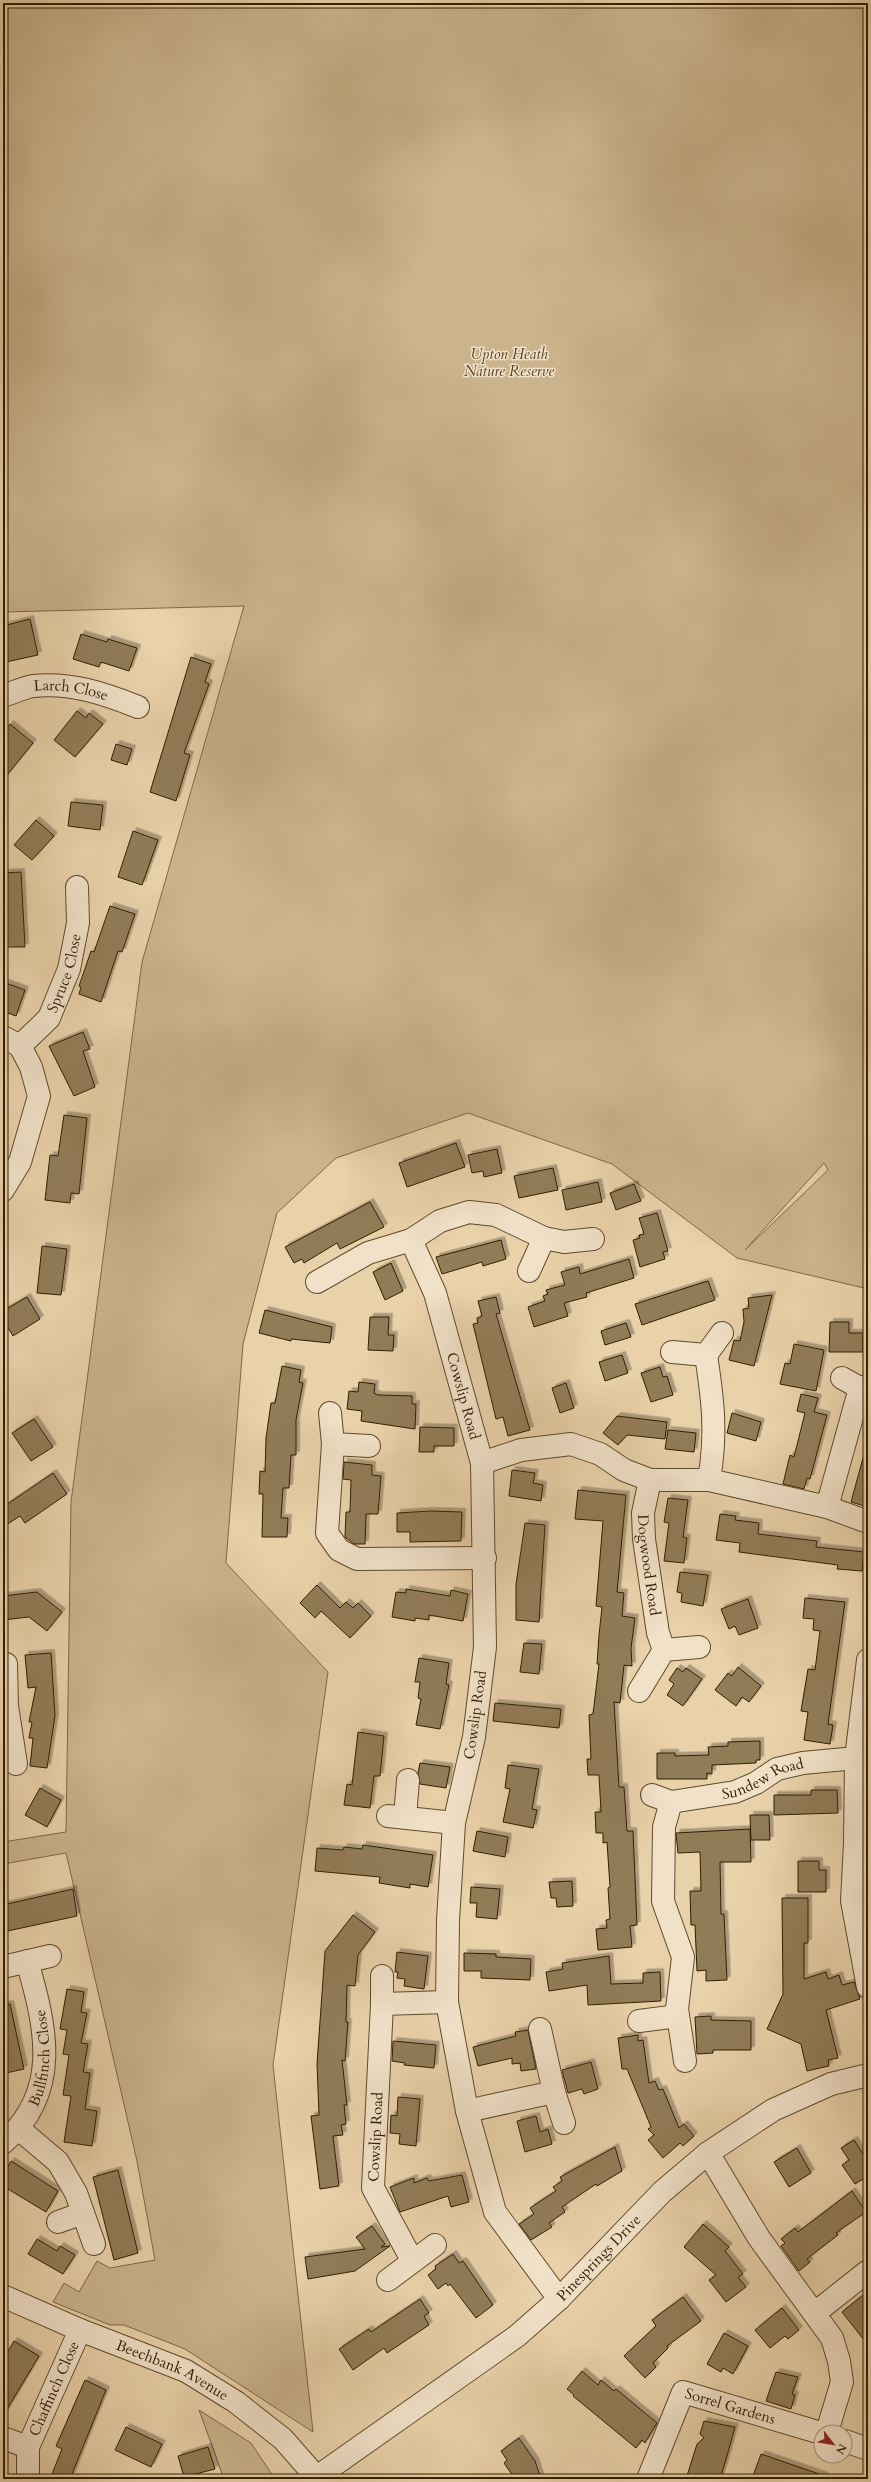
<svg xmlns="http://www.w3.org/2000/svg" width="871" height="2482" viewBox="0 0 871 2482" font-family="Cardo,serif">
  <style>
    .green { fill: #cab38d; stroke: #7e6847; fill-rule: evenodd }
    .building { fill: #917b59; stroke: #311e01; filter: url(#shadow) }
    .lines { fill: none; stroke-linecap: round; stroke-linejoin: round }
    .minor-casing { stroke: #5f4b2b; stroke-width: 24 }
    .minor { stroke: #f1e1c8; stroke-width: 22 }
    .labels { text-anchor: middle; stroke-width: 3; stroke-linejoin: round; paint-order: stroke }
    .park-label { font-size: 15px; font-style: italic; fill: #574324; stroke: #f1e1c8 }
    .street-label { font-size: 15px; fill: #311e01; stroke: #f1e1c8 }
  </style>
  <defs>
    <filter id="shadow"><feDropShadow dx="3.5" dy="-3.5" stdDeviation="0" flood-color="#0004"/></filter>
  </defs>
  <rect width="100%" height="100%" fill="#e9d1aa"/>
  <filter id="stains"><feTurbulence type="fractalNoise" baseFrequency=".005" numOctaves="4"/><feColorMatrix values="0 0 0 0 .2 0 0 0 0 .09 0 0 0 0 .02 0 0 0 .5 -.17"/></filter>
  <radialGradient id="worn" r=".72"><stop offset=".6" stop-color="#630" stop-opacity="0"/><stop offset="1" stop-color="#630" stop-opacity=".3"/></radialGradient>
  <g class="green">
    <path d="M3 3H868V1289L737 1258 612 1164 468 1113 336 1158 277 1213 243 1344 226 1563 328 1672 273 2065 313 2432 185 2349 124 2325H110L53 2302 64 2283 79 2292 97 2261 110 2268 155 2260 137 2161 66 1853 3 1864V1842L66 1832 71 1502 142 962 244 606 3 612ZM824 1163 828 1170 745 1250Z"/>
    <polygon points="199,2410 251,2443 275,2479 224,2479"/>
  </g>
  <g class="building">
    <polygon points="30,619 38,655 6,662 6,658 3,659 3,626"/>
    <polygon points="81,634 107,642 108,639 137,648 129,671 101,662 99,667 73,659"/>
    <polygon points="191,657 211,664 205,682 209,684 184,753 190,755 176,801 150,792"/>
    <polygon points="77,711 86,718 89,713 103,724 75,757 54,740"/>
    <polygon points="10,724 33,743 3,780 3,733"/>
    <polygon points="116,744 132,749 127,765 111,760"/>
    <polygon points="71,802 103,805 100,830 68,826"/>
    <polygon points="36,820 54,836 32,860 14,845"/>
    <polygon points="133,831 158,840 142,885 118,877"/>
    <polygon points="21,872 25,947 3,947 3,873"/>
    <polygon points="110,906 135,914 122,952 118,951 101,1002 79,994 81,987 79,986 91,951 94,952"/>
    <polygon points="3,982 25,990 16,1016 3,1011"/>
    <polygon points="83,1032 90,1049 83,1051 95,1087 74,1096 49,1046"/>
    <polygon points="64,1115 87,1118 79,1194 71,1193 70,1203 45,1200 50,1155 58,1156"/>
    <polygon points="456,1143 465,1167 407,1187 399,1163"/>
    <polygon points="497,1149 502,1173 484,1177 483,1171 472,1173 468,1155"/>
    <polygon points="553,1168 558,1190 519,1198 514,1176"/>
    <polygon points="598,1182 602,1202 566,1210 562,1190"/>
    <polygon points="634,1184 641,1201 616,1210 610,1193"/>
    <polygon points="370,1202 384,1227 340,1249 337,1243 304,1263 302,1259 294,1263 285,1247"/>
    <polygon points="657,1213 668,1251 663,1252 665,1259 640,1267 633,1240 640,1238 639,1235 644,1234 639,1218"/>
    <polygon points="501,1240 506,1259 483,1266 482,1262 442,1274 436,1257"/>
    <polygon points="42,1246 67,1249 61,1295 37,1293"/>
    <polygon points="629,1259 634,1278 586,1293 587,1297 564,1303 568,1316 534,1327 528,1307 545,1301 543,1296 548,1294 546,1290 565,1285 561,1272 579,1267 580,1274"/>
    <polygon points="391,1263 403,1291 385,1300 373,1272"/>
    <polygon points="708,1281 715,1300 642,1325 635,1304"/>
    <polygon points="772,1295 754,1366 729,1360 734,1340 740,1341 744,1322 743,1309 749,1308 748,1298"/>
    <polygon points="27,1297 40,1319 13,1336 3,1319 3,1311"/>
    <polygon points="496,1297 500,1313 496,1314 530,1430 508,1436 503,1417 496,1419 473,1324 478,1323 477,1318 482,1316 478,1301"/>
    <polygon points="265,1310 332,1327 330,1343 291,1339 291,1341 259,1333"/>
    <polygon points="370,1317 389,1317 388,1335 394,1335 393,1351 368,1350"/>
    <polygon points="830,1322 849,1322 849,1333 863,1333 863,1352 829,1352"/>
    <polygon points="626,1323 631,1337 605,1345 601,1331"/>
    <polygon points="794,1344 824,1350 816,1391 780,1384 785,1363 790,1364"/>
    <polygon points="622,1355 628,1373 605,1381 599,1362"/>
    <polygon points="282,1366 301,1370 299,1382 303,1383 296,1420 296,1455 291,1455 289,1488 283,1488 281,1518 288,1518 287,1537 262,1537 263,1494 259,1494 260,1471 265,1472 266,1438 271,1403 275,1403"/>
    <polygon points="660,1367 663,1377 667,1376 673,1395 651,1402 641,1373"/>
    <polygon points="359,1382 375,1384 374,1393 378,1395 412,1396 412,1404 416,1404 415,1429 361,1421 362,1411 347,1409 349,1391 358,1392"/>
    <polygon points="566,1383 574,1408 560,1413 552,1388"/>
    <polygon points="801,1394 818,1398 814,1412 827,1415 810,1479 807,1478 804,1489 783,1484 790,1455 794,1457 805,1413 797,1411"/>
    <polygon points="732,1413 761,1422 756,1441 727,1433"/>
    <polygon points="617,1416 667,1422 665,1439 627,1435 618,1445 603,1433"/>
    <polygon points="34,1419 53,1447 31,1461 12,1433"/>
    <polygon points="420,1427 454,1428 454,1446 434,1446 434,1452 419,1452"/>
    <polygon points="668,1430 696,1433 694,1452 665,1449"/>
    <polygon points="863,1458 868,1459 868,1507 851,1502"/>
    <polygon points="344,1462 372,1465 372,1475 381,1476 378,1514 366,1514 365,1544 354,1544 345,1537 346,1512 350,1512 351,1480 343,1479"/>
    <polygon points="512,1470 535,1473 533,1483 543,1485 541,1501 509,1496"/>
    <polygon points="53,1473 67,1494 25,1523 20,1516 3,1527 3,1507"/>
    <polygon points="578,1490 626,1495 617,1592 624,1593 622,1616 635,1618 631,1648 632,1666 624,1665 620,1703 614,1702 619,1787 624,1787 627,1831 633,1831 637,1925 630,1926 632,1947 598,1950 596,1929 607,1928 606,1920 610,1919 608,1888 610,1887 607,1842 603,1843 603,1833 596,1833 595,1812 601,1812 599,1775 588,1775 587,1759 591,1759 589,1715 593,1714 599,1664 597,1664 599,1635 602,1607 596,1606 603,1521 575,1519"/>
    <polygon points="668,1498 688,1500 683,1537 687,1538 684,1563 664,1561 669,1523 664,1522"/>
    <polygon points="431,1511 462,1512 461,1541 410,1542 410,1532 397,1532 397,1513"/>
    <polygon points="720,1514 736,1516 735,1520 759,1523 758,1534 817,1541 816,1547 864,1552 862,1571 837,1569 838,1565 739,1552 740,1543 716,1540"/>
    <polygon points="525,1523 545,1525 539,1622 516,1620 516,1584"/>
    <polygon points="680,1572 708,1575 703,1606 681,1602 682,1593 677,1592"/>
    <polygon points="317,1585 340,1608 346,1602 353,1608 358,1603 371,1616 350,1638 321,1611 315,1618 300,1603"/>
    <polygon points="406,1589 450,1596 451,1590 468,1594 463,1621 429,1615 429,1620 415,1618 415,1621 392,1617 396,1592 406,1593"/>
    <polygon points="37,1592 62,1612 47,1631 29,1617 3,1620 3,1596"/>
    <polygon points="805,1598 845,1602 828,1724 833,1725 830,1744 804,1740 808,1712 801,1711 808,1669 815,1670 820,1631 813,1630 814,1619 803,1618"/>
    <polygon points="748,1599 758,1628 739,1635 735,1626 729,1629 721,1609"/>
    <polygon points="524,1643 542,1644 539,1674 520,1672"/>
    <polygon points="51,1653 55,1716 47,1768 30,1766 33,1738 29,1738 32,1722 29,1722 36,1687 28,1688 25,1655"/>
    <polygon points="419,1658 449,1663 446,1684 449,1685 440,1729 416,1725 421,1699 418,1698 420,1682 415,1682"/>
    <polygon points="738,1667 761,1686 749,1702 742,1697 736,1706 715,1690 728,1673 732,1676"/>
    <polygon points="677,1668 683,1672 686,1668 702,1679 683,1706 667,1695 674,1684 669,1680"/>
    <polygon points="495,1703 561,1709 559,1728 493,1721"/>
    <polygon points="358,1732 384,1736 380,1776 374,1776 370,1808 344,1805 347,1784 352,1785"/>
    <polygon points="760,1741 760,1760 756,1760 756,1763 712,1765 712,1774 707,1773 707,1779 657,1779 657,1753 675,1753 675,1756 709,1755 708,1747 728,1746 728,1742"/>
    <polygon points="420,1763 450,1767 446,1788 420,1784 418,1773"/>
    <polygon points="508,1765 539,1769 532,1809 537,1810 533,1828 503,1822 510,1789 505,1788"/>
    <polygon points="40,1788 61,1800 47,1827 25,1815"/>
    <polygon points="811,1790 837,1790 838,1813 774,1815 774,1795 811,1795"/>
    <polygon points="750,1815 769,1815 770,1840 751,1840"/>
    <polygon points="750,1829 751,1862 720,1862 721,1914 724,1914 727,1980 706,1981 706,1970 697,1971 695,1925 691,1925 690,1891 701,1891 700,1852 678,1853 676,1833"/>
    <polygon points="477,1831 508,1837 505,1857 473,1851"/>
    <polygon points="363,1845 433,1855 428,1887 410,1884 410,1888 379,1883 380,1877 315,1871 317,1848 343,1850 344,1847 362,1849"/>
    <polygon points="798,1861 819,1861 819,1870 826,1870 826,1892 798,1892"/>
    <polygon points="572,1881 573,1906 557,1907 556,1898 551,1898 549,1882"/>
    <polygon points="471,1887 500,1889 497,1919 476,1917 477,1903 470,1903"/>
    <polygon points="73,1889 77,1916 3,1932 3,1905"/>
    <polygon points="782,1898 808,1898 808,1943 804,1943 804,1979 826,1972 828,1979 839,1975 842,1985 854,1982 860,1999 826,2010 838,2058 828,2060 829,2066 807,2071 801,2044 767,2029 783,1994"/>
    <polygon points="353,1915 375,1932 358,1955 355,1986 347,1985 346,2022 348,2022 345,2061 342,2060 347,2105 344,2105 346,2124 341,2125 343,2135 333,2136 339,2186 320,2189 311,2116 319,2115 317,2064 325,1951"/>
    <polygon points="397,1952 428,1956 424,1989 404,1986 405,1979 397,1978 398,1972 395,1972"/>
    <polygon points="464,1953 496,1954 496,1957 531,1959 530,1980 481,1978 481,1971 464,1971"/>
    <polygon points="609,1956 611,1984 643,1983 643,1973 660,1972 661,2001 588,2005 587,1985 549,1991 546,1972 563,1969 562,1963"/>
    <polygon points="67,1989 84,1992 81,2012 87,2013 81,2043 88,2044 83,2072 90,2073 85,2109 97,2111 92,2146 64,2142 71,2096 63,2095 69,2055 63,2054 67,2030 60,2029"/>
    <polygon points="10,2004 24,2069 6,2073 3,2061 3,2005"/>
    <polygon points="711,2016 711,2020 751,2021 751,2050 713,2050 713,2053 697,2054 695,2017"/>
    <polygon points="528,2030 536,2069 521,2071 520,2063 512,2064 512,2058 478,2066 473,2047 516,2036 515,2032"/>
    <polygon points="638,2035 638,2041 643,2040 649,2083 655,2081 659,2090 663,2089 679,2128 684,2124 694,2136 683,2146 680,2143 663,2158 648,2140 654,2135 648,2129 651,2127 627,2069 622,2069 618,2038"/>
    <polygon points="393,2041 436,2045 434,2068 404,2065 405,2063 392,2061"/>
    <polygon points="591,2062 598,2089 584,2094 582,2089 568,2093 562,2070"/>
    <polygon points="398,2097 420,2099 416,2146 399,2144 400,2134 390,2133 391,2115 397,2116"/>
    <polygon points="536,2116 540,2132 548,2129 552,2144 525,2152 517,2121"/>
    <polygon points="854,2140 868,2162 868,2176 855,2184 842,2165 849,2160 841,2148"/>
    <polygon points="615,2147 622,2171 597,2186 596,2184 562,2207 565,2212 549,2223 552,2227 531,2240 519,2224 534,2214 530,2208 556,2191 553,2187 562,2181 560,2177"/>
    <polygon points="797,2148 811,2173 789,2187 774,2162"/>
    <polygon points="11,2161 58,2191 46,2212 3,2186 3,2175"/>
    <polygon points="118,2170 138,2253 114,2260 93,2177"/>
    <polygon points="462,2175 469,2202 451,2207 448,2196 400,2212 390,2187 414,2178 414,2183 427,2178 429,2181"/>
    <polygon points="852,2191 866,2212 836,2233 838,2235 807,2259 810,2262 799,2271 781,2246 785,2243 781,2239 795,2228 798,2232"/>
    <polygon points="703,2224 729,2247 725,2251 743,2274 738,2277 746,2287 726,2302 709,2280 716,2275 684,2247"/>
    <polygon points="372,2226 385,2244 381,2247 390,2246 355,2271 308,2279 305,2257 365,2249 356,2237"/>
    <polygon points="37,2239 57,2251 60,2246 75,2255 63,2274 28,2254"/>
    <polygon points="453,2254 459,2263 463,2261 493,2305 476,2318 450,2284 448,2286 446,2283 438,2289 428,2275 436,2269 435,2266"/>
    <polygon points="868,2291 868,2345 842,2312"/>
    <polygon points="683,2297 701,2321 667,2346 668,2348 653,2363 656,2367 645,2378 624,2356 656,2326 652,2320"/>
    <polygon points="420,2299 429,2313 424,2316 429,2325 387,2353 384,2348 353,2370 339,2349 369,2329 371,2332"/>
    <polygon points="782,2308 799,2330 788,2339 785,2336 770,2348 755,2330"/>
    <polygon points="724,2333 748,2346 733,2374 723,2368 721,2372 707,2364"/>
    <polygon points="14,2341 39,2356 3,2416 3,2360"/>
    <polygon points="582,2371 598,2385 601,2380 614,2391 616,2389 657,2423 645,2443 642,2440 636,2448 573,2396 574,2395 567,2389"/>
    <polygon points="776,2372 798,2377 792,2394 795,2395 791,2409 766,2401"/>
    <polygon points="85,2380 106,2390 70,2479 50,2479 62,2449 56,2446"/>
    <polygon points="704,2421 735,2427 727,2456 720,2479 686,2479 697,2444 704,2438 700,2434"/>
    <polygon points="126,2427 162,2444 151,2467 115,2450"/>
    <polygon points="519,2438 535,2461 541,2479 515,2479 504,2463 507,2460 501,2451"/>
    <polygon points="208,2447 215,2469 184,2477 178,2456"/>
    <polygon points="761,2454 825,2476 825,2479 762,2479 753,2476"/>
  </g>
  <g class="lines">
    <defs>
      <g id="minor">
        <path id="s1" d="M3 696C12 693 23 688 33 686 70 682 103 693 138 707"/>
        <polyline points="3,1037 20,1046 31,1067 39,1096 20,1162 3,1190"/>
        <path id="s2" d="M20 1046 49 1018 69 969 78 923 77 887"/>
        <path id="s3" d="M411 1240 435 1293 482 1463 485 1647 474 1737 454 1823 448 1920 447 2002 467 2111 495 2212 559 2299"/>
        <polyline points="529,1271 544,1238 564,1242 593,1239"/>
        <polyline points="317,1282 368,1253 411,1240 440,1221 469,1212 496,1215 544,1238"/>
        <polyline points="672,1352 706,1355 722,1333"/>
        <path d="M706 1355C713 1401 717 1433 709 1480"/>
        <polyline points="842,1378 860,1388 868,1386"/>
        <polyline points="330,1413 333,1444 327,1533 339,1550 357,1559 485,1558"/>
        <polyline points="333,1444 369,1446"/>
        <polyline points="482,1463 521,1450 571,1444 600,1454 624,1470 650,1480 709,1480 827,1507 868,1522"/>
        <path id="s4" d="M650 1480 643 1513 644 1539 658 1633 664 1650"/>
        <polyline points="827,1507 860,1388"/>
        <polyline points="868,1660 856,1758 855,1842 852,1901 868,1987"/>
        <polyline points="6,1664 7,1706 16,1764"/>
        <polyline points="639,1691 664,1650 699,1647"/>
        <polyline points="652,1795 671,1802"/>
        <polyline points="388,1816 454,1823"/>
        <polyline points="405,1817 408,1780"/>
        <polyline points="3,1967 50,1956"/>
        <polyline points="382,1976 382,2004"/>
        <polyline points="639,2021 678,2016"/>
        <polyline points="540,2029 554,2092 564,2123"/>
        <path id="s5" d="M685 2061 677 2009 683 1957 663 1901 664 1827 671 1802 735 1792 756 1783 777 1769 803 1763 856 1758"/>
        <polyline points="467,2111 554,2092"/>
        <polyline points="19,2129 58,2162 76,2193 94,2244"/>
        <path id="s6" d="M3 2143C62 2092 46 2027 27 1961"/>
        <polyline points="708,2153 759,2238 832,2338 839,2361 842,2382 827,2432"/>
        <polyline points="58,2222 83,2213"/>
        <path id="s7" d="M412 2260 373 2188 382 2004 447 2002"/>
        <polyline points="388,2280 435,2245"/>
        <path id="s8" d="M3 2296 80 2330 186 2371 236 2402 283 2439 318 2479"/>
        <polyline points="815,2313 868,2271"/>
        <polyline points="3,2438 28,2447"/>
        <polyline points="845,2441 868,2449"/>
        <path id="s9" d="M317 2477 517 2336 559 2299 662 2192 708 2153 773 2110 831 2084 868 2075"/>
        <path id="s10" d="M28 2479V2447L80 2330"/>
        <path id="s11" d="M648 2479 683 2392 821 2433"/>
      </g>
    </defs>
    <use href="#minor" class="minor-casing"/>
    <use href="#minor" class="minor"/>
  </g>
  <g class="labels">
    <g class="park-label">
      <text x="509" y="359">Upton Heath<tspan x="509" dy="17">Nature Reserve</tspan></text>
    </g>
    <g class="street-label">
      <text dy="5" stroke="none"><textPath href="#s1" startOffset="70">Larch Close</textPath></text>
      <text dy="5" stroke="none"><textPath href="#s2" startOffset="88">Spruce Close</textPath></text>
      <text dy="5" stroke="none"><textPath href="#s3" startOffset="165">Cowslip Road</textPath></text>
      <text dy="5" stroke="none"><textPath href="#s4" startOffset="86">Dogwood Road</textPath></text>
      <text transform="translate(475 1715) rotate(-82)" y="5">Cowslip Road</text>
      <text dy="5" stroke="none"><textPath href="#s5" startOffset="360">Sundew Road</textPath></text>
      <text dy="5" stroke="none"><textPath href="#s6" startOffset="97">Bullfinch Close</textPath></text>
      <text dy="5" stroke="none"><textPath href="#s7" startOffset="133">Cowslip Road</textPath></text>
      <text dy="5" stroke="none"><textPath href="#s9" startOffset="358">Pinesprings Drive</textPath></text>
      <text dy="5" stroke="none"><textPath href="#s8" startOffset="185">Beechbank Avenue</textPath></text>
      <text dy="5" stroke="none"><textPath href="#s10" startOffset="96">Chaffinch Close</textPath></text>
      <text dy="5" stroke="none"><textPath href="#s11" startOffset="143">Sorrel Gardens</textPath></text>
    </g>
  </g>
  <rect width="871" height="2482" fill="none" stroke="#e9d1aa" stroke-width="16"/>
  <rect x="4" y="4" width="863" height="2474" fill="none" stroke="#311e01" stroke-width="2"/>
  <rect x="8" y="8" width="855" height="2466" fill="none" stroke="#311e01"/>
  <g transform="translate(833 2444) rotate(121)"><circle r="19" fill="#f1e1c8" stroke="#a49378"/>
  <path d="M0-3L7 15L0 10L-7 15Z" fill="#8f2418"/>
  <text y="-6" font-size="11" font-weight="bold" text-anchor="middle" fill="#311e01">N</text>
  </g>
  <rect width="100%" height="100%" filter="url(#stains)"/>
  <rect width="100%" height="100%" fill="url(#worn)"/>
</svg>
